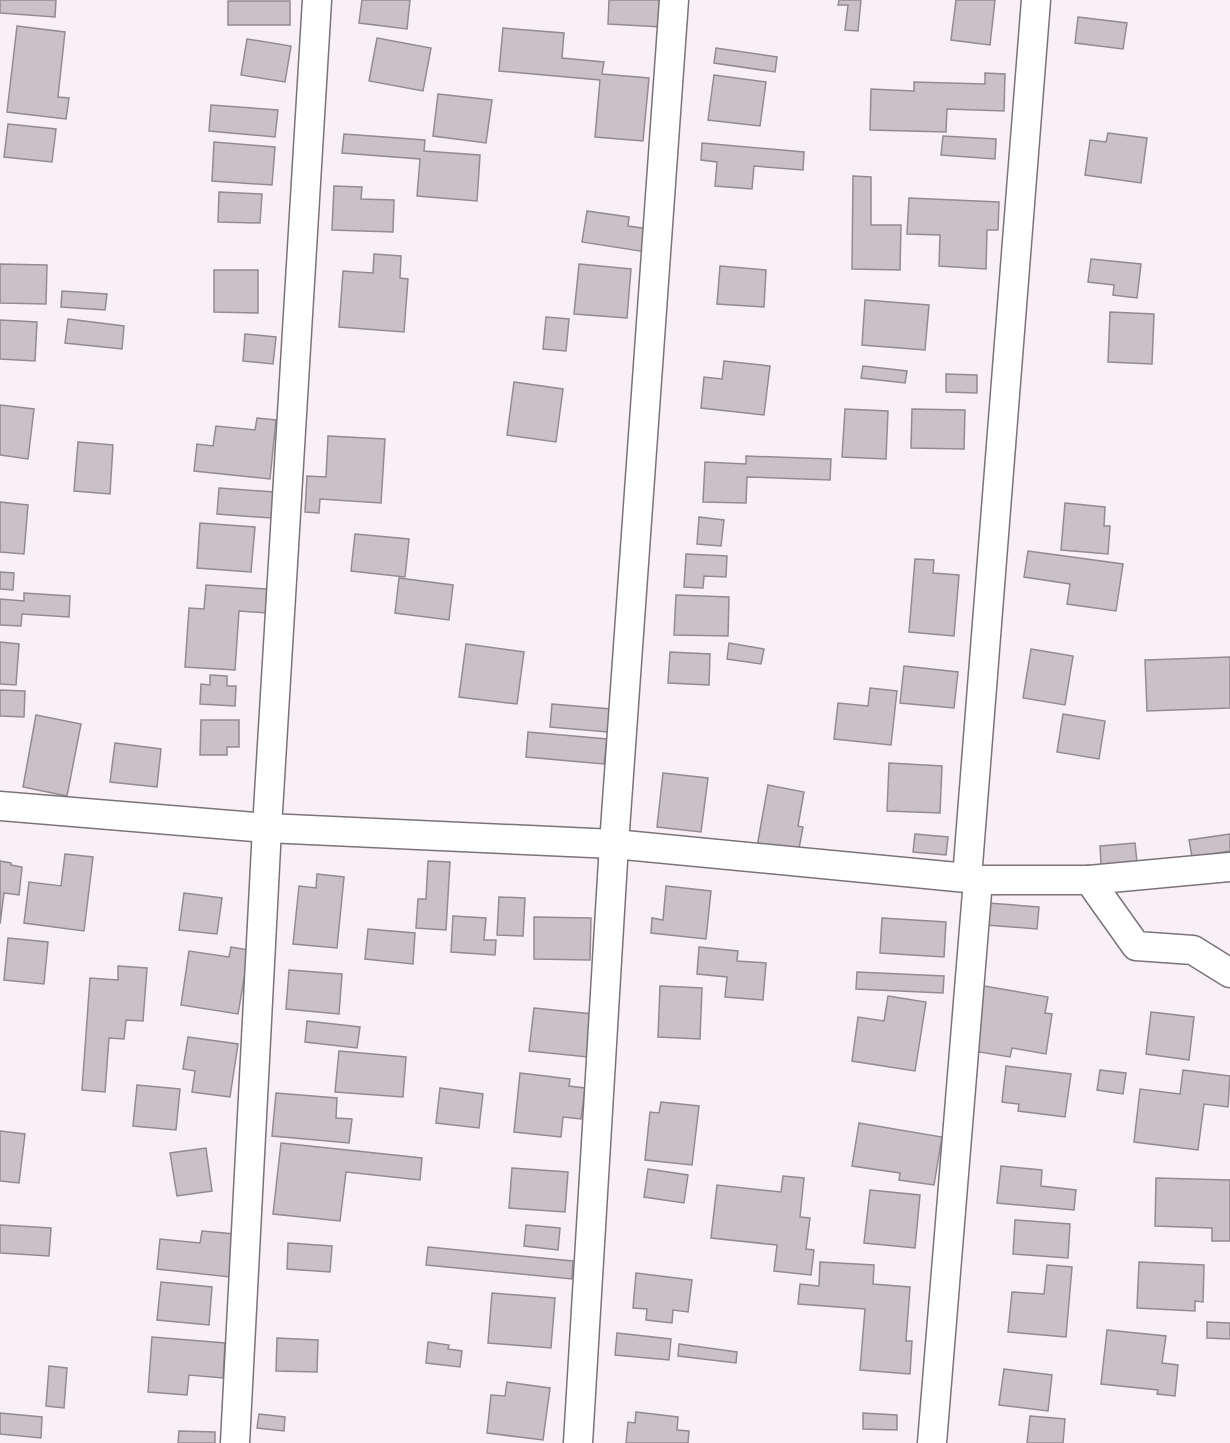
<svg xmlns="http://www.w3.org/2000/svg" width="1230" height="1443" viewBox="0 0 1230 1443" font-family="Manrope,sans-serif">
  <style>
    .building { fill: #cac0c7; stroke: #948b92; stroke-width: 1.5 }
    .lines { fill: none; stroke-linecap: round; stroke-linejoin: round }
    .minor-casing { stroke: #7b7379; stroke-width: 31 }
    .minor { stroke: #fff; stroke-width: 28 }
  </style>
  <rect width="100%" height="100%" fill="#f9eff6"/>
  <g class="building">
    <polygon points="0,0 56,0 55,17 0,13"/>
    <polygon points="362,0 410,0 407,29 359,23"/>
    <polygon points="609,0 663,0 662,27 608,24"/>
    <polygon points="839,0 861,0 858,31 845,30 848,5 838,5"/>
    <polygon points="956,0 995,0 990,45 951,40"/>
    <rect x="228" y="1" width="62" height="24"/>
    <polygon points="1078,17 1127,23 1123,49 1075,43"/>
    <polygon points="17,26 65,32 58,97 69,98 66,119 7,112"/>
    <polygon points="503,28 564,33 562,58 604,62 602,74 649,78 643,141 595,137 600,80 499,71"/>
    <polygon points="377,38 431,48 423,91 369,81"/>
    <polygon points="247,39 291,46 285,82 241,75"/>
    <polygon points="716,48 777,57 775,72 714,63"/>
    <polygon points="985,73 1005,74 1004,111 947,109 946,132 870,130 871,89 914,91 914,82 985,84"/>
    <polygon points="714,75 766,82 760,126 708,120"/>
    <polygon points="438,94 492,100 486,143 433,136"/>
    <polygon points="211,105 278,110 275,137 209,131"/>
    <polygon points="8,124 56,129 52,162 4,157"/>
    <polygon points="1108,133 1147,138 1141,183 1085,175 1090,140 1106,142"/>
    <polygon points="344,134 425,140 424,151 480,155 477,201 417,196 420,159 342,153"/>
    <polygon points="943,136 996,139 995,159 941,155"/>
    <polygon points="214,142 275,147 272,185 212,181"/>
    <polygon points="702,143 804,152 803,170 754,166 752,189 715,186 717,162 701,160"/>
    <polygon points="853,176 871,177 871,225 901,225 900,270 852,269"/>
    <polygon points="334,186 362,187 361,199 394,200 393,232 332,230"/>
    <polygon points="219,192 262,194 260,223 218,222"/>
    <polygon points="909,198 999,202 998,230 987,230 986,269 939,266 940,235 907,234"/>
    <polygon points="587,211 629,217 628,226 649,229 646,252 582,242"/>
    <polygon points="374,254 401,256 400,278 408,279 404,332 339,327 343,271 373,273"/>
    <polygon points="1091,259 1141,264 1137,298 1113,295 1114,285 1088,282"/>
    <polygon points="0,264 47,265 46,304 0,303"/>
    <polygon points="579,264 631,269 627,318 574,314"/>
    <polygon points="720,266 766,270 764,307 717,304"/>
    <polygon points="214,270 258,270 258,313 214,312"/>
    <polygon points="62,291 107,294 105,310 61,307"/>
    <polygon points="865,300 929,305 925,350 862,345"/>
    <polygon points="1110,312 1154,314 1152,364 1108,362"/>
    <polygon points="546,317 569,319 566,351 543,349"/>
    <polygon points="68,319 124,326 122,349 65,343"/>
    <polygon points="0,320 37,322 35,361 0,359"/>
    <polygon points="245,334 276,337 273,364 243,361"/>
    <polygon points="724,361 770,366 764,415 701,408 704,377 722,379"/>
    <polygon points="863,366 907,371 905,383 861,378"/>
    <polygon points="946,374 977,375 977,393 946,392"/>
    <polygon points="514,382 563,389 556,442 507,435"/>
    <polygon points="0,405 34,409 28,459 0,455"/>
    <polygon points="845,409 888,411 886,459 842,457"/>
    <polygon points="912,409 965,410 964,449 911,448"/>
    <polygon points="257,418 276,420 270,479 194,471 197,444 213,446 216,426 255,430"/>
    <polygon points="328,436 385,439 381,503 320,499 319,513 305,512 307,476 326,477"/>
    <polygon points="78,442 113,445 110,494 74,491"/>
    <polygon points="746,456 831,459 830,480 747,477 746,503 703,502 705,462 746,464"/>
    <polygon points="219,488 274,492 271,518 217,514"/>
    <polygon points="0,502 28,505 24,554 0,552"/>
    <polygon points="1065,503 1105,507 1104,526 1110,526 1108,554 1061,550"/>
    <polygon points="699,517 724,520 721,546 697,544"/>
    <polygon points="200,523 255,527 251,572 197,568"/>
    <polygon points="355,534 409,539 405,577 351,571"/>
    <polygon points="1028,551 1123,564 1116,611 1067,604 1070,584 1024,577"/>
    <polygon points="686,554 727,556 726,577 704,576 703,588 684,587"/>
    <polygon points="915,559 934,560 933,573 959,575 954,636 909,632"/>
    <polygon points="0,572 14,573 13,590 0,589"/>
    <polygon points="399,578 453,585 449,620 395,613"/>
    <polygon points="206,585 267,589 266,613 239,611 235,670 185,667 189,608 204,609"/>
    <polygon points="24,593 70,596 69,617 22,614 21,626 0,625 0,599 24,601"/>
    <polygon points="676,595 729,597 728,636 674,635"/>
    <polygon points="0,642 19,644 16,685 0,684"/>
    <polygon points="729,643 764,649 761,664 727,659"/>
    <polygon points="466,644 524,652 517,704 459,697"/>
    <polygon points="1031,649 1073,656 1065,705 1023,698"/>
    <polygon points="670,652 710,654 709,685 668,683"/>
    <polygon points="1230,657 1230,708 1147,711 1145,660"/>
    <polygon points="904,666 958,672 954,708 900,703"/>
    <polygon points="210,675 227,676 227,686 236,686 235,706 200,704 201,684 210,685"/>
    <polygon points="870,688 897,691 891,745 834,739 838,703 868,706"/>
    <polygon points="0,690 25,691 24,717 0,716"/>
    <polygon points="552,704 611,709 608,732 550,727"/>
    <polygon points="1063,714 1105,721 1099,759 1057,752"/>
    <polygon points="36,715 81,724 67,796 23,787"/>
    <polygon points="201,720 239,720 239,747 227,747 227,755 200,755"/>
    <polygon points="528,732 607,739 604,764 526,757"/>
    <polygon points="115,743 161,749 157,787 110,782"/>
    <polygon points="889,763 942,766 940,813 887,811"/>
    <polygon points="663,773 708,778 701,832 657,827"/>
    <polygon points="768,785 804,792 798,826 803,827 798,854 757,847"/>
    <polygon points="915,834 948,837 946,855 913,852"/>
    <polygon points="1230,834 1230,851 1192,857 1189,840"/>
    <polygon points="1135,843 1137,862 1101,865 1100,846"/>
    <polygon points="65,854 93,857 84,931 24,923 29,882 61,886"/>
    <polygon points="0,861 11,863 11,865 22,867 19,895 4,893 0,924"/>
    <polygon points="428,861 450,862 446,930 416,928 418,899 426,899"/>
    <polygon points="317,874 344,877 337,948 293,944 299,886 316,888"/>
    <polygon points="666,886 711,891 706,939 651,933 652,918 663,920"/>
    <polygon points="184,893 222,898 217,934 179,930"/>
    <polygon points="499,897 525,898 523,936 497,935"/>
    <polygon points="988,903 1039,907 1037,929 986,925"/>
    <polygon points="453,916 486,918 484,940 496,940 495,955 451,952"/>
    <polygon points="534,917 591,918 590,960 534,959"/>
    <polygon points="882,918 946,922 944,957 880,953"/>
    <polygon points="368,929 415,933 413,964 365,959"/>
    <polygon points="8,938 48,942 44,984 4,980"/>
    <polygon points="231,947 249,950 238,1014 181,1005 189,951 229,957"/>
    <polygon points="699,947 738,951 737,961 766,963 763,1000 725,997 727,977 697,974"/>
    <polygon points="118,966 147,968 143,1021 126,1020 124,1039 109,1038 105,1092 82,1090 90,978 118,980"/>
    <polygon points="289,970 342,974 339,1014 286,1009"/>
    <polygon points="857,972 944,976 943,993 856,989"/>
    <polygon points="660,986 702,988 700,1039 658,1037"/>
    <polygon points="984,986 1048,997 1045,1013 1052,1014 1046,1054 1012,1048 1010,1057 973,1051"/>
    <polygon points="888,996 926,1002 915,1071 852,1061 858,1017 884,1021"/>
    <polygon points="534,1008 593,1014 588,1057 529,1051"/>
    <polygon points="1151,1012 1194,1017 1189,1060 1146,1054"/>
    <polygon points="307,1021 360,1027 357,1048 305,1042"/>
    <polygon points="188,1037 238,1044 230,1097 192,1092 195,1071 183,1069"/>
    <polygon points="339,1051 406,1057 403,1097 335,1092"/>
    <polygon points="1006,1066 1071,1074 1065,1117 1018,1111 1019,1104 1002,1102"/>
    <polygon points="1100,1070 1126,1073 1123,1094 1097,1090"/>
    <polygon points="1183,1070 1230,1076 1228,1107 1204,1104 1198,1150 1134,1142 1140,1089 1180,1094"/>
    <polygon points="520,1073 570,1079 569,1086 585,1088 581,1119 563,1117 561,1137 514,1132"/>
    <polygon points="137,1085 180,1089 176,1130 133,1126"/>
    <polygon points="440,1088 483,1094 479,1128 436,1123"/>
    <polygon points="276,1093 337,1098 336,1118 352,1119 349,1143 272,1136"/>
    <polygon points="661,1102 699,1106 692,1165 645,1160 650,1112 659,1113"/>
    <polygon points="859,1123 942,1137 934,1185 899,1180 900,1173 852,1166"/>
    <polygon points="0,1131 25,1134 19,1183 0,1181"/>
    <polygon points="281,1143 422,1158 420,1180 346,1172 340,1221 273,1214"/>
    <polygon points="206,1148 212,1191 177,1196 170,1153"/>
    <polygon points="1001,1166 1042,1170 1041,1186 1076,1190 1074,1210 997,1203"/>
    <polygon points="512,1168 568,1172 565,1212 509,1208"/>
    <polygon points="648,1169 688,1175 684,1203 644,1197"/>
    <polygon points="783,1176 804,1178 800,1217 810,1218 806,1249 814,1250 811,1275 774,1271 777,1245 711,1238 717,1185 781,1192"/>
    <polygon points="1156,1178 1230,1180 1230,1241 1212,1241 1212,1228 1155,1226"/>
    <polygon points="870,1190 920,1195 915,1248 864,1243"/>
    <polygon points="1015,1220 1070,1224 1068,1258 1013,1254"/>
    <polygon points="0,1225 51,1228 49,1256 0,1253"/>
    <polygon points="526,1225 560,1228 558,1250 524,1246"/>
    <polygon points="202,1231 235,1234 230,1277 157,1269 160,1239 200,1243"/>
    <polygon points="288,1243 332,1246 330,1272 287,1269"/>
    <polygon points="428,1247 573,1261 572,1279 426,1265"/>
    <polygon points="820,1262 874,1265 873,1284 910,1287 906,1341 912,1341 910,1374 860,1370 865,1309 798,1304 800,1284 819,1286"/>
    <polygon points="1139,1262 1204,1265 1203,1302 1195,1301 1195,1311 1137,1308"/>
    <polygon points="1047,1265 1072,1267 1066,1337 1008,1332 1012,1292 1044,1294"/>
    <polygon points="636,1273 692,1280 688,1312 673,1310 672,1323 646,1320 647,1309 633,1308"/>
    <polygon points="161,1282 212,1287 209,1325 157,1320"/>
    <polygon points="492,1293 555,1298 551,1348 488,1343"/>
    <polygon points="1207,1322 1230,1323 1230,1339 1207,1338"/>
    <polygon points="1107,1330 1166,1336 1162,1363 1178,1365 1175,1396 1157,1394 1158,1390 1101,1384"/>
    <polygon points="617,1333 671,1339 669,1360 615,1355"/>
    <polygon points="152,1337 225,1343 223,1378 189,1375 187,1395 148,1392"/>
    <polygon points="277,1338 318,1340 317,1372 276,1371"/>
    <polygon points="428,1342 449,1345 448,1349 462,1351 460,1367 426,1363"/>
    <polygon points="679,1344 737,1352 736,1363 678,1356"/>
    <polygon points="49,1366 67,1368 64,1408 46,1406"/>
    <polygon points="1004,1369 1052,1375 1048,1411 999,1405"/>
    <polygon points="507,1382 550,1388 543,1440 487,1433 491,1395 505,1396"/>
    <polygon points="636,1412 678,1417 677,1430 689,1431 688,1443 626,1443 628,1422 635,1423"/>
    <polygon points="0,1413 42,1417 41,1438 0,1434"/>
    <polygon points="863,1413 897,1415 897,1430 863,1429"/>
    <polygon points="259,1414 285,1417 284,1431 257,1428"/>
    <polygon points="1030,1416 1065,1419 1063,1443 1027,1443"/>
    <polygon points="179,1431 215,1432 215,1443 178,1443"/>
  </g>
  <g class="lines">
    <defs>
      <g id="minor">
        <polyline points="0,806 267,828 614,844 967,878"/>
        <polyline points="978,880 1089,880 1136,946 1193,950 1230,973"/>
        <polyline points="1089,880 1230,867"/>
        <polyline points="235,1443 267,828 317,0"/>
        <polyline points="578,1443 614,844 674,0"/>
        <polyline points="932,1443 978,880 967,878 1036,0"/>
      </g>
    </defs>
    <use href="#minor" class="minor-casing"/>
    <use href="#minor" class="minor"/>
  </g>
</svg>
